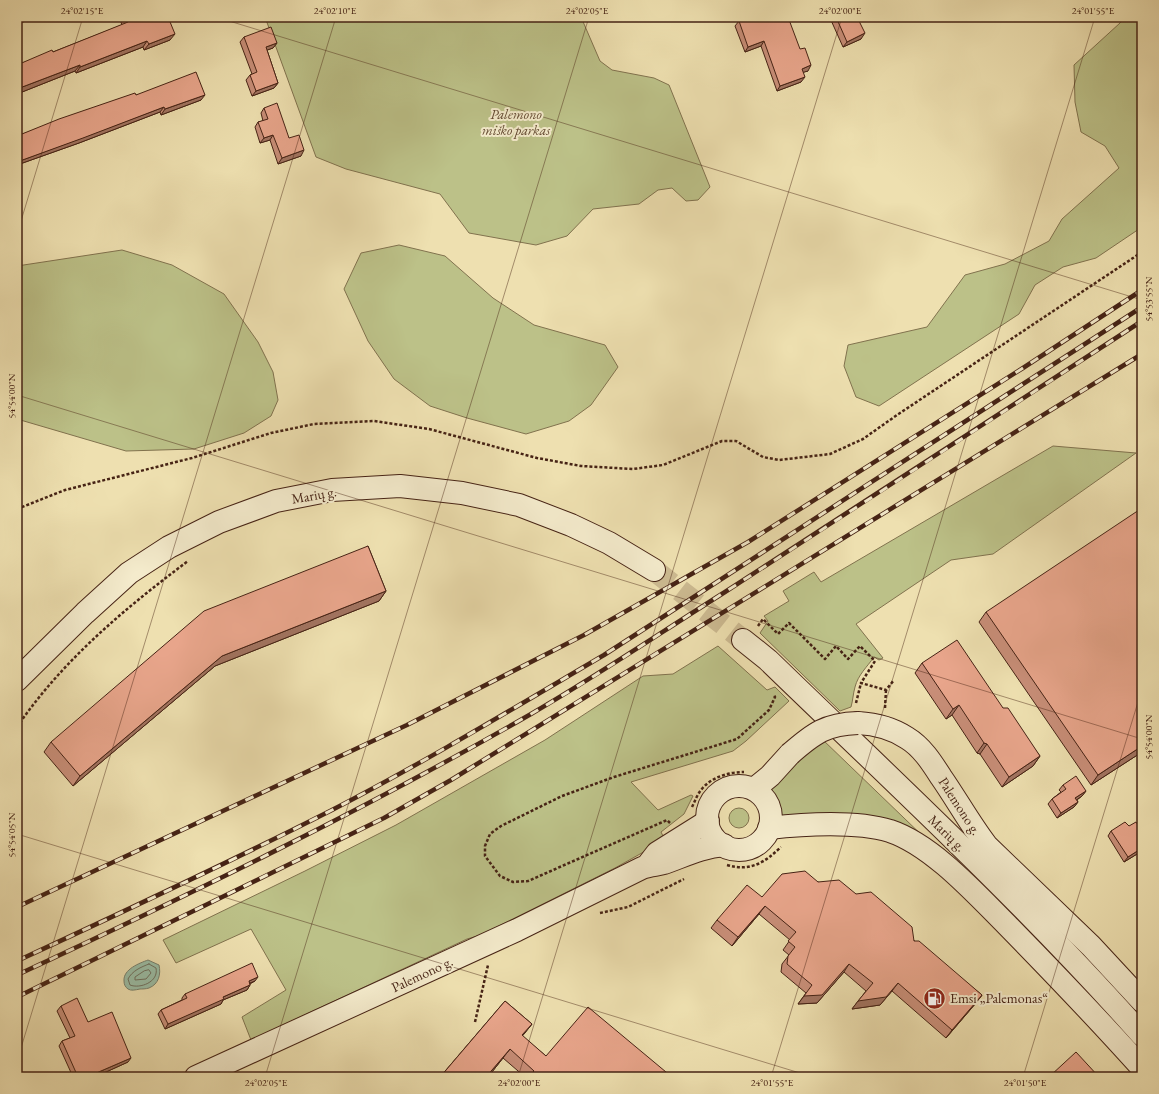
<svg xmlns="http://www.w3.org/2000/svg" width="1159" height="1094" viewBox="0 0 1159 1094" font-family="'EB Garamond',serif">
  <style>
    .green { fill: #bcc188; stroke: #81724e }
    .water { fill: #9bbea6; stroke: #79806c }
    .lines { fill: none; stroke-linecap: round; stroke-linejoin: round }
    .shore { stroke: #70705e; stroke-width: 1 }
    .secondary-tunnel { stroke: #ccba91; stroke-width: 22; stroke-dasharray: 22 11; stroke-linecap: butt }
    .secondary-casing { stroke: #462315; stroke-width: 24 }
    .path { stroke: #462315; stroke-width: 2.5; stroke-dasharray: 3 2; stroke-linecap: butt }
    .secondary { stroke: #f4ebcc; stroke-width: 22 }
    .rail-casing { stroke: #462315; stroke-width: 4.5 }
    .rail { stroke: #f4ebcc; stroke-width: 3; stroke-dasharray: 9; stroke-linecap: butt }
    .secondary-bridge-casing { stroke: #462315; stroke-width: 24; stroke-linecap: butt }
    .secondary-bridge { stroke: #f4ebcc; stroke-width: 22 }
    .wall { fill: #c88e78; stroke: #462315 }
    .shaded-wall { fill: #a27461; stroke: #462315 }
    .building { fill: #e8a58b; stroke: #462315 }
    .ticks { fill: none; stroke: #462315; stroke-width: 1; stroke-opacity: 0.45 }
    .labels { text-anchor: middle; stroke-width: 4; stroke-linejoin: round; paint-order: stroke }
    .park-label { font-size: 14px; font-style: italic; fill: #644a32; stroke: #f4ebcc }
    .street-label { font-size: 14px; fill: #462315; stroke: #f4ebcc }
    .poi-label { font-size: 14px; fill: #462315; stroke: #f4ebcc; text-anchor: start }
    .neatline { fill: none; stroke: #462315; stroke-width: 1.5 }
    .ticks-label { font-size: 10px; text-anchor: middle; fill: #462315 }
  </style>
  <rect width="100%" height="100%" fill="#eee0b0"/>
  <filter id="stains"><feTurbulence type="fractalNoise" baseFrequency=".005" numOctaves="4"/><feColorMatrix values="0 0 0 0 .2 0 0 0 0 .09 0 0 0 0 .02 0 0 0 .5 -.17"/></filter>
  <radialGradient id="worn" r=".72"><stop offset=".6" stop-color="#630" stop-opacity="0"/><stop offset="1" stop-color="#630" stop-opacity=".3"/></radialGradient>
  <g class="green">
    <polygon points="265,17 581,17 600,61 612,70 654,78 669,85 710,187 698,200 686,201 672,188 658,190 639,204 593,209 567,236 536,245 469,233 440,194 346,169 316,157"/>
    <polygon points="1124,17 1142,17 1142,227 1096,258 1063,267 1035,285 1019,314 879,406 856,397 844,366 848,345 927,327 965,275 1005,264 1049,241 1062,219 1119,168 1105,146 1081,132 1075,102 1074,65 1120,23"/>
    <polygon points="399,245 445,256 493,298 534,325 605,345 618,367 591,405 569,421 526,434 467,418 430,406 394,379 368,341 344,289 361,253"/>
    <polygon points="122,250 172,265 224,294 258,342 273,372 278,400 271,416 244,433 194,449 126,451 17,419 17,266"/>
    <path d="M1053 446 1136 453 993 554 951 560 856 624 883 658 879 660 874 657C867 667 858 675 855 687 853 694 853 700 851 707L840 711 760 633 768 621 764 616 789 601 783 591 814 572 821 582Z"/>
    <polygon points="718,646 767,690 775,687 789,701 746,741 733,751 631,782 658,810 691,795 693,796 684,814 661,832 665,840 615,868 481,935 467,939 251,1040 242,1017 286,990 251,929 176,963 163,940 305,871 396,825 545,740 643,676 673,674"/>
    <path d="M822 739 931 844 780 819C779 805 778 800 768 789Z"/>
    <circle cx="739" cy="818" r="10"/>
  </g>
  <path class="water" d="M148 960 159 965C161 974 159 984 149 988 146 989 142 989 140 989 135 990 131 991 128 989 125 987 124 984 124 981 123 969 140 963 148 960Z"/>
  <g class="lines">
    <g class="shore">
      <path d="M149 964 156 968C159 982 140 989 130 985L128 979C132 971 141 967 149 964Z"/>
      <polygon points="149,970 151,973 146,979 135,980 135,977 144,971"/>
    </g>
    <polyline class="secondary-tunnel" points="654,570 743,640"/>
    <defs>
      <g id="secondary">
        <path d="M743 640 768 660C895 783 1025 903 1142 1035"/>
        <polyline points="17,680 85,613 129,573 169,547 219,522 276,501 332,490 400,486 462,493 519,505 571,525 609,543 654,570"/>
        <path d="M858 723C876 724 892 728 907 738 922 747 932 763 941 777 957 800 970 824 987 846L1091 946 1142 1001"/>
        <circle cx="739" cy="818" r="32"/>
        <polyline points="754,789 770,776 790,754"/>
        <path d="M769 828C804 824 857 821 890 831 932 845 975 893 1007 925 1053 972 1098 1019 1142 1068"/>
        <polyline points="650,862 657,853 708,821"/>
        <path d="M196 1077 517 930 642 868C649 865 657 865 664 863 684 856 702 847 724 845"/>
      </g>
    </defs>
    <use href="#secondary" class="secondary-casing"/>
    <g class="path">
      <polyline points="17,509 65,490 192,458 271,433 314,424 374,421 429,429 537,458 581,466 633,469 663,465 722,441 736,441 763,457 779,460 830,454 863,439 897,415 1142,252"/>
      <polyline points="758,626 763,619 778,634 789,623 825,659 836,646 848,659 860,646 875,661 861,683 886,690 894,680"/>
      <polyline points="856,703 861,683"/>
      <polyline points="885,708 886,690"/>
      <path d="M17 727C62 661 124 609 188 561"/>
      <path d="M692 807C695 801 697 795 701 790 711 777 729 772 744 772"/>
      <polyline points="670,823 667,820 528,881 513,882 500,876 485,856 485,846 490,834 501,826 562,796 614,777 737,739 769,710 775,697 774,694"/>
      <path d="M727 865C751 872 765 862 781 847"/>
      <polyline points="600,913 628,907 684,879"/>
      <polyline points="475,1022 488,965"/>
    </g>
    <use href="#secondary" class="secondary"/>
    <defs>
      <g id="rail">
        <polyline points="17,907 407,725 584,635 748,542 1023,368 1142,290"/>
        <path d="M17 961C123 912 228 863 332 810 425 762 514 708 604 655L1142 307"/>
        <path d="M17 975C191 894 364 810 531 714 597 676 660 633 725 592 864 503 1003 412 1142 321"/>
        <polyline points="17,997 384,818 451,780 1142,354"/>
      </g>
    </defs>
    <use href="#rail" class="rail-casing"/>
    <use href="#rail" class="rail"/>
    <defs>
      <path id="secondary-bridge" d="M790 754C814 733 826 724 858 723"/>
    </defs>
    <use href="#secondary-bridge" class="secondary-bridge-casing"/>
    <use href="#secondary-bridge" class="secondary-bridge"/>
  </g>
  <g class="wall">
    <polygon points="119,17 168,17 170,40 144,50 143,47 76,73 75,71 17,94 17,65 53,52 122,25"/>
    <polygon points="830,17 857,17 861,39 843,47 830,18"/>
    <polygon points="739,21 808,71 803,72 801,82 777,91 761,46 745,52 735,26"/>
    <polygon points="244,37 277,43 273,48 267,50 278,83 274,88 252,96 246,80 250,75 252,74 240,42"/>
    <polygon points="136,95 201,100 161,115 160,112 79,143 17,165 17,136"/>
    <polygon points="264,108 289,138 301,156 278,164 270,140 260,143 255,127 258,122 263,121 261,113"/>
    <polygon points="368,546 386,591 379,601 215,666 73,786 44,752 51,742"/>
    <polygon points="986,612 1142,752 1091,785 979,622"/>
    <polygon points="922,663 1003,708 1040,756 1033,766 1002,787 980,754 977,753 952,715 946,719 915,673"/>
    <polygon points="1063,785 1086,791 1082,796 1077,800 1078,802 1074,807 1057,818 1048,804 1052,799 1061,792 1059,790"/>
    <polygon points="1129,826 1142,851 1124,862 1108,836 1111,831"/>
    <polygon points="818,882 856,894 982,995 976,1003 946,1038 892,991 880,1005 852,1009 866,991 844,972 817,1003 798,1004 806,993 781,972 782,964 789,955 783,950 790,940 759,914 732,946 711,928 717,920 762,897"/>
    <polygon points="255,981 250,984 250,985 247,990 223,1000 221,1004 165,1029 158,1014 161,1010 182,1000 182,998 185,994"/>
    <polygon points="505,1001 532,1024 522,1036 546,1056 672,1077 525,1077 503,1058 488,1077 440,1077"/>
    <polygon points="61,1006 88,1022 128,1062 95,1077 73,1077 59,1046 62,1041 70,1038 57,1011"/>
  </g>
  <g class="shaded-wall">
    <polygon points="25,17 38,17 17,24 17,20"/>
    <polygon points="865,33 861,39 843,47 847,42"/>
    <polygon points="175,34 170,40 144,50 149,44"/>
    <polygon points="147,41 143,47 76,73 80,67"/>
    <polygon points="764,41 761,46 745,52 748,47"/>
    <polygon points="277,43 273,48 262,52 266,47"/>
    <polygon points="80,65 75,71 17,94 17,89"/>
    <polygon points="811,65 808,71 798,74 802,69"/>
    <polygon points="805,77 801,82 777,91 780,86"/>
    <polygon points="278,83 274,88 252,96 256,91"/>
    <polygon points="205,95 201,100 161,115 165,109"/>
    <polygon points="164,107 160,112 79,143 17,165 17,162"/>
    <polygon points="273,135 270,140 260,143 264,138"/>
    <polygon points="304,150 301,156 278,164 282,158"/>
    <polygon points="386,591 379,601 215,666 73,786 80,776 222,656"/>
    <polygon points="959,705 952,715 946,719 953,709"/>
    <polygon points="984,743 987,744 980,754 977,753"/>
    <polygon points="1142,746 1142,752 1091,785 1098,775"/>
    <polygon points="1040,756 1033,766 1002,787 1009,777"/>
    <polygon points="1086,791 1082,796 1072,803 1075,798"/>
    <polygon points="1078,802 1074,807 1057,818 1061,813"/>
    <polygon points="1142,848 1142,851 1124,862 1128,857"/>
    <polygon points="765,906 759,914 732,946 738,937"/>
    <polygon points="849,964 844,972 817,1003 798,1004 804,996"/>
    <polygon points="258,977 255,981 245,985 249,981"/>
    <polygon points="898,983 892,991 880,1005 852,1009 858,1001"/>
    <polygon points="250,985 247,990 223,1000 221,1004 165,1029 168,1024 223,997"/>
    <polygon points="982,995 976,1003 946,1038 952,1030"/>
    <polygon points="532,1024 525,1033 515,1044 522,1035"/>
    <polygon points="510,1049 503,1058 488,1077 486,1077"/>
    <polygon points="131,1058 128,1062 95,1077 87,1077"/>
  </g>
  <g class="building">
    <polygon points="17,17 25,17 17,20"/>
    <polygon points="126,17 168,17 175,34 149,44 147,41 80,67 80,65 17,89 17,65 52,50 53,52 128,22"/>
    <polygon points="751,17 788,17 800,49 805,48 811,65 802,69 805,77 780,86 764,41 748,47 739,21"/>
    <polygon points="836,17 857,17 865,33 847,42"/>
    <polygon points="271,27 277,43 266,47 278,83 256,91 250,75 257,72 244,37"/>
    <polygon points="196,72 205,95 165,109 164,107 83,138 17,162 17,136 59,119 135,93 136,95"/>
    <polygon points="277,103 289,138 299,135 304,150 282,158 273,135 264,138 258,122 268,119 264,108"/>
    <polygon points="1142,508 1142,746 1098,775 986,612"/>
    <polygon points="368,546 386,591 222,656 80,776 51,742 204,611"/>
    <polygon points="957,640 1003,708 1008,708 1040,756 1009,777 987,744 984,743 959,705 953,709 922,663"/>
    <polygon points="1076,776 1086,791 1075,798 1078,802 1061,813 1052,799 1066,789 1063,785"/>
    <polygon points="1125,822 1129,826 1136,822 1142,831 1142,848 1128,857 1111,831"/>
    <polygon points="805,871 818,882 839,880 856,894 871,892 912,927 914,941 919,941 982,995 952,1030 898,983 886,997 858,1001 873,983 849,964 822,995 804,996 812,985 787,964 788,956 795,947 788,941 796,932 765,906 738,937 717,920 747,885 762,897 782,874"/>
    <polygon points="252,963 258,977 249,981 250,985 223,997 224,999 168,1024 161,1010 187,998 185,994"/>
    <polygon points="77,998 88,1022 112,1012 131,1058 87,1077 78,1077 62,1041 75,1036 61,1006"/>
    <polygon points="505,1001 532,1024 522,1035 546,1056 588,1007 672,1077 529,1077 534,1071 510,1049 486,1077 442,1077 441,1076"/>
    <polygon points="1076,1052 1099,1077 1051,1077 1050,1076"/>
  </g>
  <path class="ticks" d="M216 17 1142 300M17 234 83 17M17 395 1142 739M17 834 813 1077M17 1061 336 17M265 1077 589 17M518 1077 842 17M771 1077 1095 17M1023 1077 1142 689"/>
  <defs>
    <symbol id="fuel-disc" viewBox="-11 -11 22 22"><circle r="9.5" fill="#8f2418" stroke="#f4ebcc"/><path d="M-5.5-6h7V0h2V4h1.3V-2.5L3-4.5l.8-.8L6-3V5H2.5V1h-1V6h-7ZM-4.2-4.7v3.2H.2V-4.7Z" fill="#fff"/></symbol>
  </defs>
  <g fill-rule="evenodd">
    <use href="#fuel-disc" x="922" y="986" width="25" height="25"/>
  </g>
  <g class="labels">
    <g class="park-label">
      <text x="516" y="119">Palemono<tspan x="516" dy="16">miško parkas</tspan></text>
    </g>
    <g class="street-label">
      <text transform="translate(314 495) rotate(-10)" y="5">Marių g.</text>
      <text transform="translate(960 806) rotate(57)" y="5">Palemono g.</text>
      <text transform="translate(947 833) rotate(44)" y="5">Marių g.</text>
      <text transform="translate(422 974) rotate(-25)" y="5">Palemono g.</text>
    </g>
    <g class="poi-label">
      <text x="950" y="1003">Emsi „Palemonas“</text>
    </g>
  </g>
  <rect width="1159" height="1094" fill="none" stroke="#eee0b0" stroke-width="44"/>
  <rect x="22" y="22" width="1115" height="1050" class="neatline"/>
  <g class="ticks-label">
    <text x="82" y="14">24°02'15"E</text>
    <text x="335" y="14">24°02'10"E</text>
    <text x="587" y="14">24°02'05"E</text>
    <text x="840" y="14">24°02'00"E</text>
    <text x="1093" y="14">24°01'55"E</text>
    <text transform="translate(1148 299) rotate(-90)" y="4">54°53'55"N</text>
    <text transform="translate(11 396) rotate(-90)" y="4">54°54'00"N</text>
    <text transform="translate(1148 737) rotate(-90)" y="4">54°54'00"N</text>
    <text transform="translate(11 835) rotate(-90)" y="4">54°54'05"N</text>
    <text x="266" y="1086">24°02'05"E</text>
    <text x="519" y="1086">24°02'00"E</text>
    <text x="772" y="1086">24°01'55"E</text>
    <text x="1025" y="1086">24°01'50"E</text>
  </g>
  <rect width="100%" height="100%" filter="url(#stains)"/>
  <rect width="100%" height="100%" fill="url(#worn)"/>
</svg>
